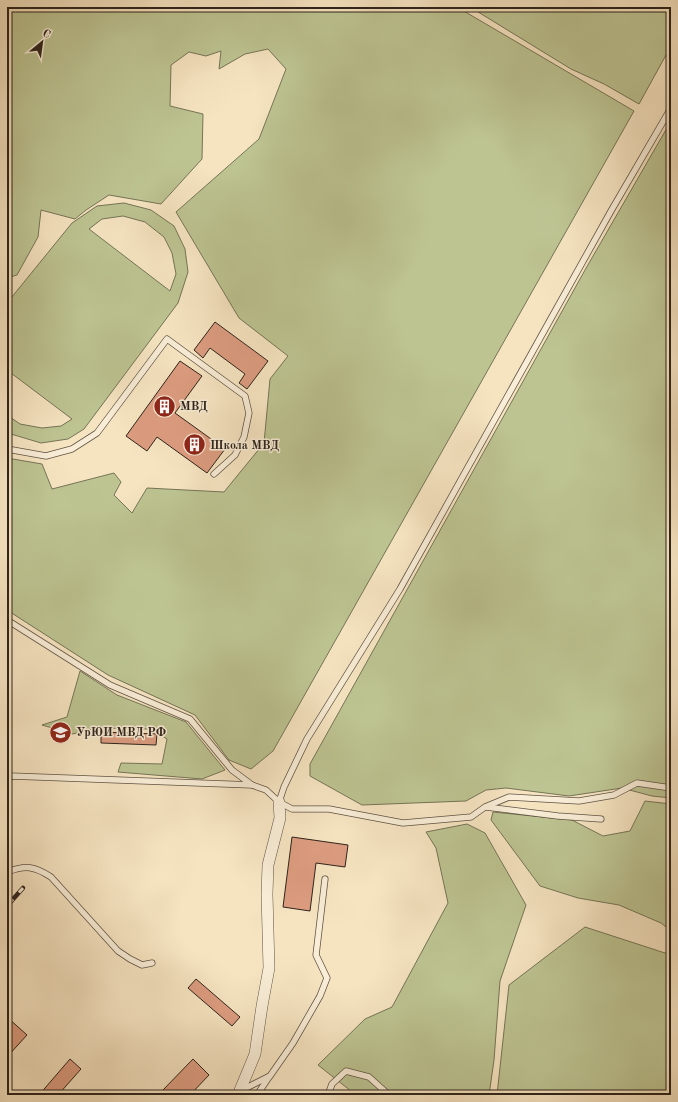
<svg xmlns="http://www.w3.org/2000/svg" width="678" height="1102" viewBox="0 0 678 1102" font-family="'Old Standard TT',serif">
  <style>
    .green { fill: #bdc492; stroke: #757456; fill-rule: evenodd }
    .building { fill: #dd9c80; stroke: #2d231b }
    .lines { fill: none; stroke-linecap: round; stroke-linejoin: round }
    .service-casing { stroke: #5f5344; stroke-width: 7 }
    .minor-casing { stroke: #5f5344; stroke-width: 12 }
    .service { stroke: #f9edd7; stroke-width: 5.5 }
    .minor { stroke: #f9edd7; stroke-width: 11 }
    .rail-casing { stroke: #2d231b; stroke-width: 4.5 }
    .rail { stroke: #f9edd7; stroke-width: 3; stroke-dasharray: 9; stroke-linecap: butt }
    .labels { text-anchor: middle; stroke-width: 3; stroke-linejoin: round; paint-order: stroke }
    .poi-label { font-size: 12px; font-weight: bold; fill: #2d231b; stroke: #f9edd7; text-anchor: start }
  </style>
  <rect width="100%" height="100%" fill="#f6e4c1"/>
  <filter id="stains"><feTurbulence type="fractalNoise" baseFrequency=".005" numOctaves="4"/><feColorMatrix values="0 0 0 0 .2 0 0 0 0 .09 0 0 0 0 .02 0 0 0 .5 -.17"/></filter>
  <radialGradient id="worn" r=".72"><stop offset=".6" stop-color="#630" stop-opacity="0"/><stop offset="1" stop-color="#630" stop-opacity=".3"/></radialGradient>
  <g class="green">
    <polygon points="7,7 457,7 634,111 273,751 251,769 229,760 195,715 108,675 7,610 7,458 42,464 52,489 114,473 121,482 114,495 132,513 147,488 224,492 264,443 270,379 288,356 239,318 176,212 259,139 286,69 268,49 245,54 219,69 221,51 206,56 189,52 171,65 170,106 203,114 202,159 161,204 109,195 86,210 75,219 41,210 38,237 17,275 7,278"/>
    <polygon points="470,7 671,7 671,46 639,104 604,84 571,69"/>
    <polygon points="671,121 671,798 652,796 622,788 569,796 506,788 486,790 466,801 362,805 310,776 310,764 585,270"/>
    <path d="M124 203 151 210 174 226 185 249 188 272 178 303 84 429 68 439 41 443 11 434 7 432V415L20 424 42 428 61 426 72 419 7 370V303L72 223 97 206ZM123 216 145 222 164 237 172 253 176 274 170 291 89 229 102 219Z"/>
    <polygon points="80,671 117,695 186,722 225,770 202,779 118,772 121,763 162,764 167,739 150,729 96,728 73,734 42,725 67,717"/>
    <polygon points="645,801 671,804 671,931 661,923 619,905 578,898 540,886 491,820 493,812 572,820 603,836 630,831"/>
    <polygon points="467,824 485,833 526,905 500,981 494,1060 489,1095 356,1095 318,1065 365,1019 392,1007 448,903 436,848 426,832"/>
    <polygon points="585,927 665,953 671,953 671,1095 497,1095 509,985"/>
  </g>
  <g class="building">
    <polygon points="215,322 268,361 247,389 239,383 245,374 210,348 203,358 194,350"/>
    <polygon points="180,361 202,376 175,413 225,449 207,473 157,437 147,451 126,436"/>
    <polygon points="101,732 157,734 156,745 101,743"/>
    <polygon points="292,837 348,845 345,867 316,863 310,911 283,907"/>
    <polygon points="196,979 240,1017 232,1026 188,988"/>
    <polygon points="7,1017 27,1035 7,1057"/>
    <polygon points="70,1059 81,1069 58,1095 39,1095"/>
    <polygon points="193,1059 209,1075 190,1095 167,1095 162,1091"/>
  </g>
  <g class="lines">
    <defs>
      <g id="service">
        <polyline points="7,449 46,456 72,449 97,433 167,339 245,396 249,413 244,437 235,455 214,474"/>
        <polyline points="7,620 110,685 190,719 232,770 252,785 266,790 279,802 292,809 329,809 403,823 471,817 485,807 509,797 579,801 614,795 637,783 671,788"/>
        <polyline points="7,781 11,776 252,785"/>
        <polyline points="279,802 284,787 307,739 400,589 611,211 671,108"/>
        <polyline points="486,807 558,816 601,819"/>
        <path d="M7 872C26 865 34 866 51 877L118 951 130 959 142 965 152 963"/>
        <polyline points="242,1090 270,1076 293,1043 320,996 327,978 316,955 325,879"/>
        <polyline points="257,1095 269,1077"/>
        <polyline points="328,1095 332,1084 346,1071 369,1077 389,1095"/>
      </g>
      <polyline id="minor" points="238,1095 255,1054 262,1006 269,968 267,894 268,865 280,818 279,802"/>
    </defs>
    <use href="#service" class="service-casing"/>
    <use href="#minor" class="minor-casing"/>
    <use href="#service" class="service"/>
    <use href="#minor" class="minor"/>
    <defs>
      <polyline id="rail" points="7,906 23,888"/>
    </defs>
    <use href="#rail" class="rail-casing"/>
    <use href="#rail" class="rail"/>
  </g>
  <defs>
    <symbol id="building-disc" viewBox="-11 -11 22 22"><circle r="9.5" fill="#8f2418" stroke="#f9edd7"/><path d="M-4-6H4V6H1V3H-1V6H-4ZM-2.5-4.3h1.7v1.8h-1.7ZM.8-4.3h1.7v1.8H.8ZM-2.5-1h1.7V.8h-1.7ZM.8-1h1.7V.8H.8Z" fill="#fff"/></symbol>
    <symbol id="university-disc" viewBox="-11 -11 22 22"><circle r="9.5" fill="#8f2418" stroke="#f9edd7"/><path d="M0-5L7-2L0 1L-7-2ZM-4 1L0 2.5L4 1V4Q0 6-4 4Z" fill="#fff"/></symbol>
  </defs>
  <g fill-rule="evenodd">
    <use href="#building-disc" x="152" y="394" width="25" height="25"/>
    <use href="#building-disc" x="182" y="432" width="25" height="25"/>
    <use href="#university-disc" x="48" y="720" width="25" height="25"/>
  </g>
  <g class="labels">
    <g class="poi-label">
      <text x="180" y="410">МВД</text>
      <text x="210" y="449">Школа МВД</text>
      <text x="76" y="736">УрЮИ МВД РФ</text>
    </g>
  </g>
  <rect width="678" height="1102" fill="none" stroke="#f6e4c1" stroke-width="24"/>
  <rect x="8" y="8" width="662" height="1086" fill="none" stroke="#2d231b" stroke-width="2"/>
  <rect x="12" y="12" width="654" height="1078" fill="none" stroke="#2d231b"/>
  <g transform="translate(42 42) rotate(29)" stroke="#f9edd7" stroke-width="3" paint-order="stroke">
  <path d="M0-3L7 15L0 10L-7 15Z" fill="#2d231b"/>
  <text y="-6" font-size="11" font-weight="bold" text-anchor="middle" fill="#2d231b">С</text>
  </g>
  <rect width="100%" height="100%" filter="url(#stains)"/>
  <rect width="100%" height="100%" fill="url(#worn)"/>
</svg>
